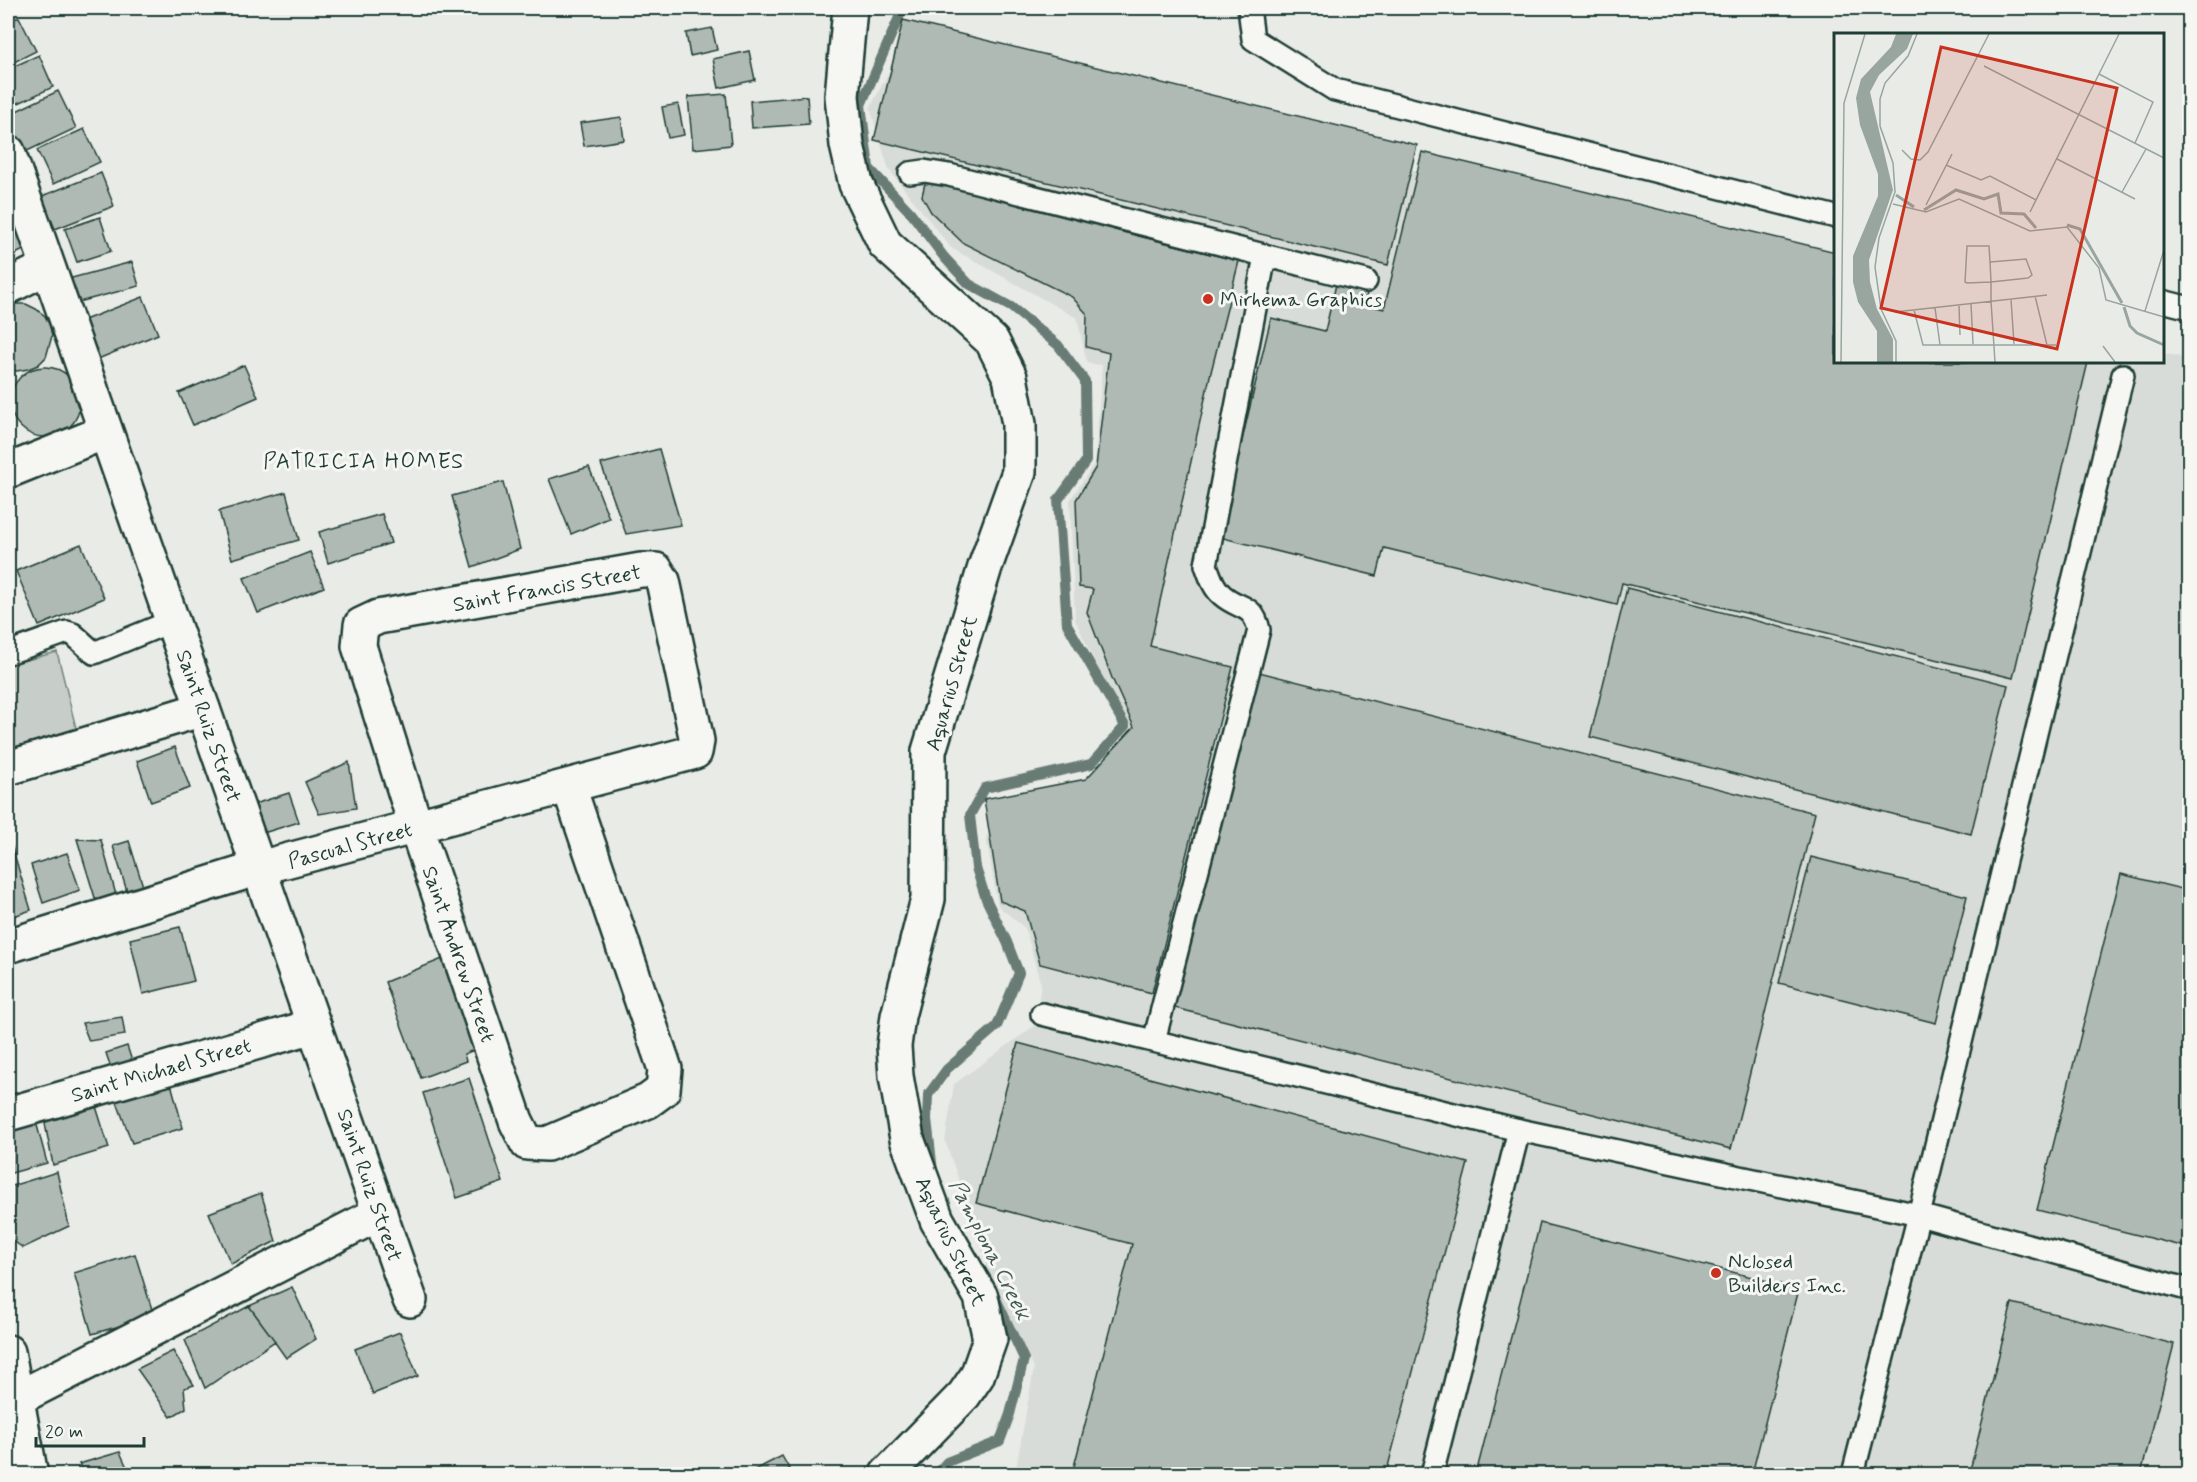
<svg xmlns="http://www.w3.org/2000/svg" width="2197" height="1482" viewBox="0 0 2197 1482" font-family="Mynerve,sans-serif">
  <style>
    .built { fill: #d8dcd8 }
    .green { fill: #c7cec9; stroke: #73867e; stroke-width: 1.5 }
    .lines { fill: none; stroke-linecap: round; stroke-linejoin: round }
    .stream { stroke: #687c75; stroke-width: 10 }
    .building { fill: #b0bab5; stroke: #1f3d34; stroke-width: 1.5 }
    .service-casing { stroke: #1f3d34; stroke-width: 26 }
    .minor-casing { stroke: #1f3d34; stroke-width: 38 }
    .service { stroke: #f6f6f2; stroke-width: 21 }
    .minor { stroke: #f6f6f2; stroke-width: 33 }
    .poi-dot { fill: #c8321e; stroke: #f6f6f2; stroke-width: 2 }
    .labels { text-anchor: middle; stroke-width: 6; stroke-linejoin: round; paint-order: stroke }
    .poi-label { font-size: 21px; fill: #1f3d34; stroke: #f6f6f2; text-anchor: start }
    .street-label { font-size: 21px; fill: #1f3d34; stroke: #f6f6f2 }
    .neighbourhood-label { font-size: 22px; letter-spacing: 1.5px; fill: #1f3d34; stroke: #f6f6f2 }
    .water-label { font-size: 22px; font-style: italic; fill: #445c54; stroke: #f6f6f2 }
    .inset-river { fill: none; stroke: #99a6a0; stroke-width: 3 }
    .inset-road { fill: none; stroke: #98a59f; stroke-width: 1.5 }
    .view { fill: #c8321e; fill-opacity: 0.15; stroke: #c8321e; stroke-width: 3 }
    .inset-edge { fill: none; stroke: #1f3d34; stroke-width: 3 }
  </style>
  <rect width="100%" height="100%" fill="#e9ebe7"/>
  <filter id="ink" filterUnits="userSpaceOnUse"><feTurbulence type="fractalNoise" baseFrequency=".0167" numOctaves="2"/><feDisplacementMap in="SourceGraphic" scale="12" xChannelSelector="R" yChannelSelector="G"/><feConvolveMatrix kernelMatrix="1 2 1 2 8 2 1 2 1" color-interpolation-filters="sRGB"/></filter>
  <g filter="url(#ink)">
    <polygon class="built" points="903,45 1835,273 1836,362 2162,362 2163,353 2189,359 2189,1474 1015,1474 1034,1368 992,1283 973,1220 945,1141 954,1084 1034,1026 1041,985 1025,928 998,906 986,837 1020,807 1093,792 1134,745 1075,620 1070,500 1095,462 1102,365 1087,363 1077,318 951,248 889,170 870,108"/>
    <polygon class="green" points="57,652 78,736 8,756 8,665"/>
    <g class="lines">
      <g class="stream">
        <polyline points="903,8 861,105 869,168 911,213 944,257 969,284 1011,307 1058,345 1085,381 1086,461 1058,500 1067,624 1125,726 1091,764 985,788 970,815 976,868 986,899 1007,942 1019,973 997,1026 947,1069 928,1095 927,1119 933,1171"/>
        <polyline points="936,1474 947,1462 1000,1441 1010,1414 1024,1359 994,1294"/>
      </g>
    </g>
    <g class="building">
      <polygon points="19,17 36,51 8,65 8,22"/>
      <polygon points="903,20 1417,145 1388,265 874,140"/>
      <polygon points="712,28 717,50 690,56 686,33"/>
      <polygon points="749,51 755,80 719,88 713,59"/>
      <polygon points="39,55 53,87 8,108 8,69"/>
      <polygon points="58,91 76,128 23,153 8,122 8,115"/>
      <polygon points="726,94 731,145 693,149 688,97"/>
      <polygon points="807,96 809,124 752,128 750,101"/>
      <polygon points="678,104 684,135 668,138 662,107"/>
      <polygon points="621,117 624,140 584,146 580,123"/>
      <polygon points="84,129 100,162 53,184 37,150"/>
      <polygon points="1422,152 1836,252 1836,362 2088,362 2013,678 1622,583 1617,605 1384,548 1377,576 1219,537 1271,318 1325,331 1337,280 1368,287 1365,304 1384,309"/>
      <polygon points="101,173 114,206 55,229 42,196"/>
      <polygon points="926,179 1114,226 1114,230 1239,261 1210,376 1150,646 1233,667 1152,993 1040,964 1025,911 1000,901 984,799 1086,779 1134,727 1112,678 1087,612 1093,589 1079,587 1076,500 1096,467 1109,353 1086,347 1087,314 1072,297 963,243 931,212 922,196"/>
      <polygon points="8,192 35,244 8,258"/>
      <polygon points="100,217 111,251 77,262 65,229"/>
      <polygon points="132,262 139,286 75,303 68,279"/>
      <polygon points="143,297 158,334 98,359 82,321"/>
      <polygon points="15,304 26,304 36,309 45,316 50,326 52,336 46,357 38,365 28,369 17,371 8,369 8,306"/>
      <polygon points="244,365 258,397 193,425 179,393"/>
      <circle cx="45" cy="402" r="35"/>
      <polygon points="659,449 681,525 626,534 601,464"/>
      <polygon points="589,467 609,518 571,534 549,479"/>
      <polygon points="503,482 520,549 472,567 452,496"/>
      <polygon points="286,492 299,540 232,559 219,511"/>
      <polygon points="382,514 391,543 328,563 319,532"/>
      <polygon points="81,544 104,598 39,626 16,571"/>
      <polygon points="310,552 324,587 258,613 244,578"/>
      <polygon points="1627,588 2008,685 1971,834 1590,737"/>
      <polygon points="1255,671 1815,813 1731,1149 1171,1007"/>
      <polygon points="175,747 190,788 151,802 137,761"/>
      <polygon points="349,762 356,808 319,814 305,782"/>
      <polygon points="289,793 299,822 263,833 245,807"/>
      <polygon points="77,839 101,840 116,895 96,901"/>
      <polygon points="129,841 146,896 130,901 113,846"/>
      <polygon points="11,844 31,910 8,918 8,845"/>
      <polygon points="67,853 80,890 43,903 31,865"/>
      <polygon points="1811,857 1967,896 1936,1023 1779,983"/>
      <polygon points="2121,874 2190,891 2190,1248 2037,1210"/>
      <polygon points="180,927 194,981 143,994 130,939"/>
      <polygon points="445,958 479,1048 464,1054 466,1061 421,1078 385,982"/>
      <polygon points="122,1017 125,1035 89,1041 82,1023"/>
      <polygon points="1018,1043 1468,1163 1386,1474 1072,1474 1132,1244 976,1203"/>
      <polygon points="127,1046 133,1064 112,1071 106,1053"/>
      <polygon points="169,1076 183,1128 132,1143 114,1094"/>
      <polygon points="469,1078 503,1182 457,1198 423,1093"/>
      <polygon points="94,1100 109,1148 53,1165 43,1113"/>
      <polygon points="34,1114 47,1163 8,1174 8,1121"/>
      <polygon points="57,1172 69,1226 23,1248 8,1237 8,1215 10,1214 8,1208 8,1187"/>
      <polygon points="261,1193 276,1241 231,1264 209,1213"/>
      <polygon points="1540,1223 1799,1289 1752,1474 1476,1474"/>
      <polygon points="135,1254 154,1316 92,1334 74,1273"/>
      <polygon points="292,1287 316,1339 286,1358 249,1306"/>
      <polygon points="2012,1303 2174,1344 2141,1474 1969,1474"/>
      <polygon points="249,1306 275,1341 205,1388 185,1340"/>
      <polygon points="400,1332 418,1376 373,1394 355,1349"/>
      <polygon points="173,1351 194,1385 184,1388 186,1408 171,1417 137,1369"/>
      <polygon points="120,1452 130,1474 85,1474 79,1464"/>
      <polygon points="782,1456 792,1474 747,1474"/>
    </g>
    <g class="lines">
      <defs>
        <g id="service">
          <polyline points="1249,8 1253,39 1335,90 1836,217"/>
          <polyline points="910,173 924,171 949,175 1366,281"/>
          <polyline points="2162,301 2190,308"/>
          <polyline points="8,653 67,632 73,634 94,653 172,621"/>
          <polyline points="1042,1014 1519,1130 1919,1215 2190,1290"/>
          <path d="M1154 1041 1259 630C1253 603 1239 610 1222 595 1213 587 1210 576 1206 565L1265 256"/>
          <polyline points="1432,1474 1519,1130"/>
          <polyline points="1853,1474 1919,1215 2123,375"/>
        </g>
        <g id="minor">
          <polyline points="850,8 842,96 847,145 856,184 885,244 992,341 1010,377 1019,424 1019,472 985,567 929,751 928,899 898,1016 894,1046 896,1076 907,1139 937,1220 981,1297 990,1339 977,1376 964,1395 887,1474"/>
          <polyline points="8,152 410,1300"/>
          <polyline points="8,287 47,267"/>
          <polyline points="8,471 105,432"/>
          <polyline points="8,768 203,709"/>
          <polyline points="8,946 259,868 695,752 697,741 663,581 656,570 641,570 378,617 361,625 359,646 416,827 516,1121 527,1143 547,1144 648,1101 663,1090 665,1069 569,787"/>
          <polyline points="8,1114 314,1026"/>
          <polyline points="8,1352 30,1470"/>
          <polyline points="18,1398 380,1213"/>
        </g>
      </defs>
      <use href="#service" class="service-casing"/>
      <use href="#minor" class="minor-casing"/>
      <use href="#service" class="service"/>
      <use href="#minor" class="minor"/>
    </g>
  </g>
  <g class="poi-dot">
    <circle cx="1208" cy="299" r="6"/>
    <circle cx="1716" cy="1273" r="6"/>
  </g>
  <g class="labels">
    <g class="poi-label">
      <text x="1220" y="306">Mirhema Graphics</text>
      <text x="1728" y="1268">Nclosed<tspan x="1728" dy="24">Builders Inc.</tspan></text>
    </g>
    <g class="street-label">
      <text transform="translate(547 588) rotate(-10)" y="7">Saint Francis Street</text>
      <text transform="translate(951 683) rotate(-74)" y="7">Aquarius Street</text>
      <text transform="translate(209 726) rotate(71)" y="7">Saint Ruiz Street</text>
      <text transform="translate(350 845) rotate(-15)" y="7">Pascual Street</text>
      <text transform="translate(459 954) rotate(71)" y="7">Saint Andrew Street</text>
      <text transform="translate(161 1070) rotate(-16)" y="7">Saint Michael Street</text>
      <text transform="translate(370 1185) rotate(71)" y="7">Saint Ruiz Street</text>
      <text transform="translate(951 1241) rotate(65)" y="7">Aquarius Street</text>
    </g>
    <g class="neighbourhood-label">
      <text x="364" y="468">PATRICIA HOMES</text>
    </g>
    <g class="water-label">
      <text transform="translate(991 1249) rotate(63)" y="8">Pamplona Creek</text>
    </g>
  </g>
  <g transform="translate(1834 33)">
    <rect width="330" height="330" fill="#e9ebe7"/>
    <path d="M62 1H79L73 16 45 42 36 59 59 157 35 227 36 249 43 276 59 306V329H43V298L24 269 19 249V223L44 163V141L26 92 22 65 27 46 57 14Z" fill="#99a6a0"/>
    <path class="inset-river" d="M62 162 80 174M90 177 122 157 150 166 164 161 167 180 190 181 202 195M233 192 246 196 288 270M290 274 296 293 303 300 330 312"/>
    <path class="inset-road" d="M150 33 330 125M265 41 319 69 301 110M68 117 77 126 86 127 94 119 155 1M223 126 301 166M112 132 147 147 156 143 202 167M288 159 312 116M59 171 92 179 125 166 196 198 233 194 265 235 272 267 330 284M92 172 118 121M196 179 285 1M156 229 192 226 198 242 194 245 157 249 133 250 131 249 133 213H155L156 229 157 249V268L161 329M201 263 213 312M177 266 180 311M137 271 139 311M125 272 126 302M101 275 106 312M80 277 89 312H222M311 278 330 217M61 279 213 262M269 313 281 329M7 329 10 70 31 1M62 329V308L47 276 41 234 45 205 61 159 59 130 46 93V66L51 50 74 23 83 1"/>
    <path class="view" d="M107 14 283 55 223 316 47 275Z"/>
    <rect width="330" height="330" class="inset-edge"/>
  </g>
  <rect width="2197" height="1482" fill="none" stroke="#f6f6f2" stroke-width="30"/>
  <rect x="15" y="15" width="2167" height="1452" fill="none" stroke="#1f3d34" stroke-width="2" filter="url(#ink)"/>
  <path d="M36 1437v9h108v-9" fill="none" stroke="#1f3d34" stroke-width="3"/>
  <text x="45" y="1437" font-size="18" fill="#1f3d34" stroke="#f6f6f2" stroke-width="4.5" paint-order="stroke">20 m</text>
</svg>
